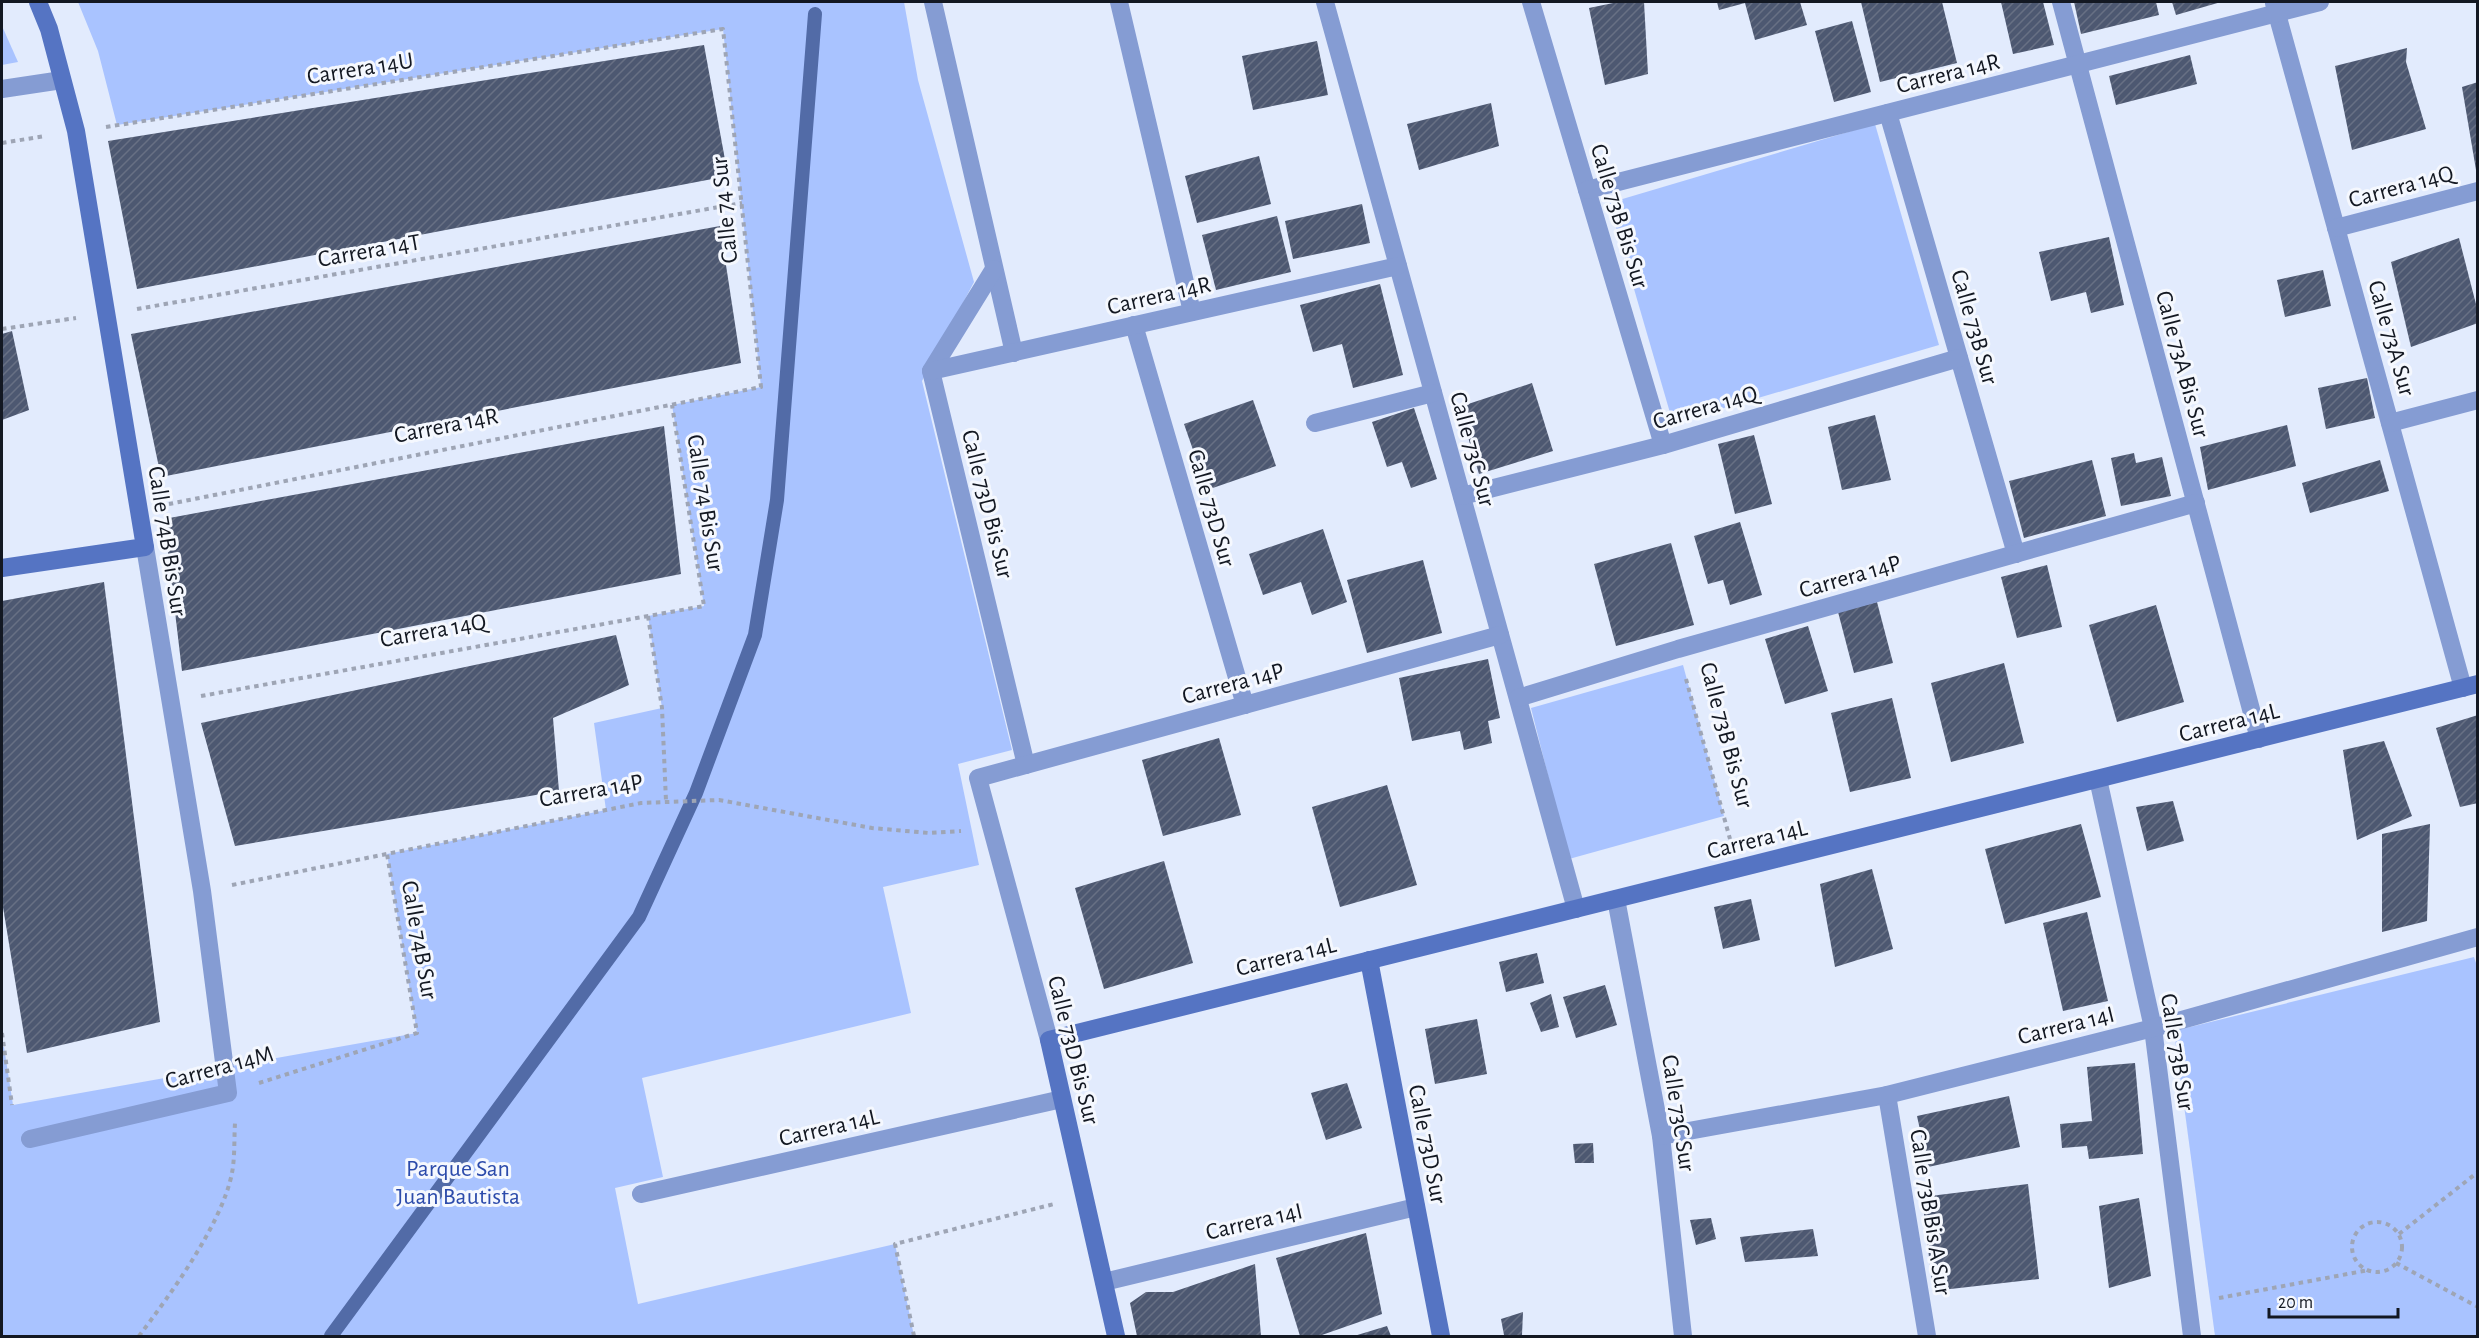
<svg xmlns="http://www.w3.org/2000/svg" width="2479" height="1338" viewBox="0 0 2479 1338" font-family="'Alegreya Sans',sans-serif">
  <style>
    .green { fill: #a9c3ff }
    .lines { fill: none; stroke-linecap: round; stroke-linejoin: round }
    .stream { stroke: #526ba7; stroke-width: 14 }
    .building { fill: url(#building-hatch) }
    .path { stroke: #9ea5b5; stroke-width: 4; stroke-dasharray: 4.5 4.5; stroke-linecap: butt }
    .lane { stroke: #859cd3; stroke-width: 18 }
    .street { stroke: #859cd3; stroke-width: 18 }
    .secondary { stroke: #5574c3; stroke-width: 18 }
    .labels { text-anchor: middle; stroke-width: 6; stroke-linejoin: round; paint-order: stroke }
    .street-label { font-size: 24px; fill: #131822; stroke: #f5f8fe }
    .park-label { font-size: 24px; fill: #2c4bab; stroke: #f5f8fe }
  </style>
  <defs>
    <pattern id="building-hatch" width="6" height="6" patternUnits="userSpaceOnUse" patternTransform="scale(1.5)"><rect width="6" height="6" fill="#4d5871"/><path d="M-1 1l2-2M0 6l6-6M5 7l2-2" fill="none" stroke="#687084"/></pattern>
  </defs>
  <rect width="100%" height="100%" fill="#e2ebfd"/>
  <g class="green">
    <polygon points="78,2 904,2 918,80 974,282 922,381 1012,750 958,764 979,865 883,887 911,1013 642,1078 663,1177 615,1188 638,1304 895,1244 914,1336 2,1336 2,1047 4,1047 13,1105 417,1033 387,854 606,810 594,723 662,708 648,616 704,606 672,405 761,387 723,29 117,125 98,51"/>
    <polygon points="2,26 18,62 2,65"/>
    <polygon points="1875,124 1939,345 1673,423 1609,203"/>
    <polygon points="1683,665 1724,816 1569,859 1531,708"/>
    <polygon points="2474,957 2478,969 2477,1336 2215,1336 2174,1031"/>
  </g>
  <g class="lines">
    <polyline class="stream" points="331,1336 639,917 696,793 755,635 777,500 815,14"/>
  </g>
  <g class="building">
    <polygon points="1618,2 1644,2 1648,74 1605,85 1589,8"/>
    <polygon points="1717,2 1800,2 1807,25 1755,40 1745,3 1719,10"/>
    <polygon points="1861,2 1942,2 1957,63 1880,82"/>
    <polygon points="2001,2 2043,2 2054,45 2013,54"/>
    <polygon points="2074,2 2156,2 2159,15 2081,34"/>
    <polygon points="2172,2 2221,2 2176,15"/>
    <polygon points="1852,21 1871,92 1834,102 1815,31"/>
    <polygon points="1317,41 1328,95 1253,110 1242,56"/>
    <polygon points="704,45 728,176 137,289 108,141"/>
    <polygon points="2407,48 2406,62 2426,129 2352,150 2335,66"/>
    <polygon points="2190,55 2197,84 2116,105 2109,76"/>
    <polygon points="2478,82 2478,170 2476,170 2462,87"/>
    <polygon points="1491,103 1499,146 1419,170 1407,124"/>
    <polygon points="1259,156 1271,204 1197,223 1185,176"/>
    <polygon points="1362,204 1370,243 1293,259 1285,221"/>
    <polygon points="1277,216 1291,272 1216,290 1202,235"/>
    <polygon points="720,226 741,363 161,477 131,334"/>
    <polygon points="2109,237 2124,305 2091,313 2086,292 2051,301 2039,252"/>
    <polygon points="2459,238 2478,312 2478,323 2411,347 2391,262"/>
    <polygon points="2323,270 2331,306 2285,317 2277,280"/>
    <polygon points="1380,284 1403,375 1353,388 1342,344 1313,352 1300,305"/>
    <polygon points="12,331 29,410 2,420 2,334"/>
    <polygon points="2367,378 2375,418 2326,429 2318,388"/>
    <polygon points="1532,383 1553,451 1479,474 1459,407"/>
    <polygon points="1253,400 1276,466 1207,490 1184,424"/>
    <polygon points="1414,408 1437,479 1411,488 1402,462 1387,467 1372,422"/>
    <polygon points="1875,415 1891,480 1842,490 1828,427"/>
    <polygon points="2287,425 2296,466 2208,490 2200,447"/>
    <polygon points="664,426 681,574 182,671 164,519"/>
    <polygon points="1754,435 1772,504 1735,514 1718,444"/>
    <polygon points="2134,453 2136,463 2162,457 2171,496 2121,506 2111,458"/>
    <polygon points="2092,460 2106,516 2024,538 2009,481"/>
    <polygon points="2380,460 2389,491 2310,513 2302,483"/>
    <polygon points="1740,522 1762,595 1730,605 1723,580 1708,584 1694,536"/>
    <polygon points="1323,529 1347,602 1312,615 1301,582 1263,595 1249,554"/>
    <polygon points="1671,543 1694,625 1616,646 1594,564"/>
    <polygon points="1423,560 1442,633 1367,653 1347,580"/>
    <polygon points="2047,565 2062,627 2017,638 2001,577"/>
    <polygon points="104,582 160,1022 27,1053 2,901 2,601"/>
    <polygon points="1877,602 1893,663 1854,673 1838,612"/>
    <polygon points="2156,605 2184,702 2117,722 2089,625"/>
    <polygon points="1808,626 1828,691 1785,704 1765,639"/>
    <polygon points="616,635 629,685 553,718 559,791 235,846 201,723"/>
    <polygon points="1488,659 1500,718 1488,721 1492,743 1464,750 1460,731 1412,741 1399,678"/>
    <polygon points="2004,663 2024,743 1951,762 1931,683"/>
    <polygon points="1892,698 1911,778 1850,792 1831,713"/>
    <polygon points="2478,715 2478,803 2460,807 2436,728"/>
    <polygon points="1219,738 1241,815 1163,836 1142,760"/>
    <polygon points="2384,741 2412,816 2357,840 2343,750"/>
    <polygon points="1387,785 1417,885 1340,907 1312,807"/>
    <polygon points="2173,801 2184,841 2147,851 2136,807"/>
    <polygon points="2081,824 2101,897 2005,924 1985,849"/>
    <polygon points="2430,824 2427,921 2382,932 2382,834"/>
    <polygon points="1164,861 1193,963 1104,989 1075,888"/>
    <polygon points="1872,869 1893,949 1835,967 1820,884"/>
    <polygon points="1751,899 1760,940 1723,949 1714,907"/>
    <polygon points="2087,912 2108,1001 2063,1011 2043,923"/>
    <polygon points="1537,953 1544,983 1506,992 1499,962"/>
    <polygon points="1605,985 1617,1025 1576,1038 1563,997"/>
    <polygon points="1551,994 1559,1027 1541,1032 1530,1003"/>
    <polygon points="1477,1019 1487,1074 1435,1084 1425,1029"/>
    <polygon points="2135,1063 2143,1154 2089,1159 2087,1146 2062,1148 2060,1124 2092,1121 2087,1067"/>
    <polygon points="1347,1083 1362,1128 1326,1140 1311,1093"/>
    <polygon points="2009,1096 2020,1147 1928,1167 1917,1116"/>
    <polygon points="1593,1143 1594,1163 1575,1163 1573,1144"/>
    <polygon points="2028,1184 2039,1279 1933,1291 1922,1197"/>
    <polygon points="2139,1198 2151,1276 2109,1288 2099,1206"/>
    <polygon points="1711,1218 1716,1239 1696,1245 1690,1220"/>
    <polygon points="1813,1229 1818,1256 1745,1262 1740,1237"/>
    <polygon points="1366,1233 1382,1314 1319,1336 1300,1336 1276,1258"/>
    <polygon points="1255,1264 1261,1336 1137,1336 1130,1303 1146,1292 1173,1292"/>
    <polygon points="1523,1312 1522,1335 1504,1335 1501,1319"/>
    <polygon points="1387,1326 1391,1336 1354,1336"/>
  </g>
  <g class="lines">
    <g class="path">
      <polyline points="106,127 723,29 761,387 169,504"/>
      <polyline points="2,143 45,136"/>
      <polyline points="137,309 742,203"/>
      <polyline points="2,329 76,318"/>
      <polyline points="648,616 662,708 666,801"/>
      <polyline points="1686,679 1730,839"/>
      <polyline points="201,696 704,606 672,405"/>
      <polyline points="232,885 641,803 719,800 872,828 929,833 961,831"/>
      <polyline points="2,1033 12,1105"/>
      <polyline points="259,1083 417,1033 387,854"/>
      <circle cx="2377" cy="1247" r="25"/>
      <polyline points="2399,1234 2478,1172"/>
      <polyline points="2396,1263 2478,1307"/>
      <polyline points="2219,1298 2369,1270"/>
      <path d="M139 1336C170 1295 222 1224 232 1173 235 1157 234 1139 235 1123"/>
      <polyline points="914,1336 895,1244 1054,1204"/>
    </g>
    <polyline class="lane" points="2,89 62,80"/>
    <g class="street">
      <polyline points="933,2 1014,353"/>
      <polyline points="1119,2 1192,312"/>
      <polyline points="1325,2 1576,909"/>
      <polyline points="1531,2 1663,445"/>
      <polyline points="2061,2 2259,739"/>
      <polyline points="2274,3 2463,688"/>
      <polyline points="1888,113 2016,554"/>
      <polyline points="1587,190 2320,2"/>
      <polyline points="2336,228 2478,191"/>
      <polyline points="994,269 931,371 1026,765"/>
      <polyline points="1134,325 1245,705"/>
      <polyline points="931,371 1398,266"/>
      <polyline points="1315,423 1433,393"/>
      <polyline points="2390,423 2478,400"/>
      <polyline points="1462,496 1663,445 1959,358"/>
      <polyline points="1518,698 1678,649 2196,503"/>
      <polyline points="2098,779 2153,1028 2192,1336"/>
      <polyline points="1616,899 1661,1136 1683,1336"/>
      <polyline points="1049,1040 978,778 1500,635"/>
      <polyline points="1887,1095 1927,1336"/>
      <polyline points="1661,1136 1887,1095 2153,1028 2478,937"/>
      <polyline points="30,1139 228,1093 202,891 145,547"/>
      <polyline points="641,1194 1062,1099"/>
      <polyline points="1104,1282 1416,1207"/>
    </g>
    <g class="secondary">
      <polyline points="2,568 145,547 76,131 49,29 38,2"/>
      <polyline points="1369,960 1441,1336"/>
      <polyline points="1116,1336 1049,1040 2478,684"/>
    </g>
  </g>
  <g class="labels">
    <g class="street-label">
      <text transform="translate(360 68) rotate(-9)" y="8">Carrera 14U</text>
      <text transform="translate(1948 73) rotate(-14)" y="8">Carrera 14R</text>
      <text transform="translate(2401 186) rotate(-15)" y="8">Carrera 14Q</text>
      <text transform="translate(724 210) rotate(-96)" y="8">Calle 74 Sur</text>
      <text transform="translate(1620 216) rotate(73)" y="8">Calle 73B Bis Sur</text>
      <text transform="translate(369 250) rotate(-10)" y="8">Carrera 14T</text>
      <text transform="translate(1159 295) rotate(-13)" y="8">Carrera 14R</text>
      <text transform="translate(1975 327) rotate(74)" y="8">Calle 73B Sur</text>
      <text transform="translate(2392 338) rotate(74)" y="8">Calle 73A Sur</text>
      <text transform="translate(2183 364) rotate(75)" y="8">Calle 73A Bis Sur</text>
      <text transform="translate(1705 407) rotate(-16)" y="8">Carrera 14Q</text>
      <text transform="translate(446 425) rotate(-11)" y="8">Carrera 14R</text>
      <text transform="translate(1473 449) rotate(75)" y="8">Calle 73C Sur</text>
      <text transform="translate(706 503) rotate(81)" y="8">Calle 74 Bis Sur</text>
      <text transform="translate(988 504) rotate(76)" y="8">Calle 73D Bis Sur</text>
      <text transform="translate(1212 508) rotate(74)" y="8">Calle 73D Sur</text>
      <text transform="translate(168 541) rotate(81)" y="8">Calle 74B Bis Sur</text>
      <text transform="translate(1850 576) rotate(-16)" y="8">Carrera 14P</text>
      <text transform="translate(433 630) rotate(-10)" y="8">Carrera 14Q</text>
      <text transform="translate(1233 683) rotate(-15)" y="8">Carrera 14P</text>
      <text transform="translate(2229 722) rotate(-14)" y="8">Carrera 14L</text>
      <text transform="translate(1727 735) rotate(75)" y="8">Calle 73B Bis Sur</text>
      <text transform="translate(591 790) rotate(-10)" y="8">Carrera 14P</text>
      <text transform="translate(1757 839) rotate(-14)" y="8">Carrera 14L</text>
      <text transform="translate(420 940) rotate(80)" y="8">Calle 74B Sur</text>
      <text transform="translate(1286 956) rotate(-14)" y="8">Carrera 14L</text>
      <text transform="translate(2066 1025) rotate(-14)" y="8">Carrera 14I</text>
      <text transform="translate(1074 1050) rotate(76)" y="8">Calle 73D Bis Sur</text>
      <text transform="translate(2178 1052) rotate(81)" y="8">Calle 73B Sur</text>
      <text transform="translate(219 1067) rotate(-15)" y="8">Carrera 14M</text>
      <text transform="translate(1679 1113) rotate(81)" y="8">Calle 73C Sur</text>
      <text transform="translate(829 1127) rotate(-13)" y="8">Carrera 14L</text>
      <text transform="translate(1428 1144) rotate(79)" y="8">Calle 73D Sur</text>
      <text transform="translate(1931 1212) rotate(81)" y="8">Calle 73B Bis A Sur</text>
      <text transform="translate(1254 1221) rotate(-13)" y="8">Carrera 14I</text>
    </g>
    <g class="park-label">
      <text x="458" y="1176">Parque San<tspan x="458" dy="28">Juan Bautista</tspan></text>
    </g>
  </g>
  <rect width="2479" height="1338" fill="none" stroke="#131822" stroke-width="6"/>
  <path d="M2269 1308v9h129v-9" fill="none" stroke="#131822" stroke-width="3"/>
  <text x="2278" y="1308" font-size="18" fill="#131822" stroke="#f5f8fe" stroke-width="4.5" paint-order="stroke">20 m</text>
</svg>
